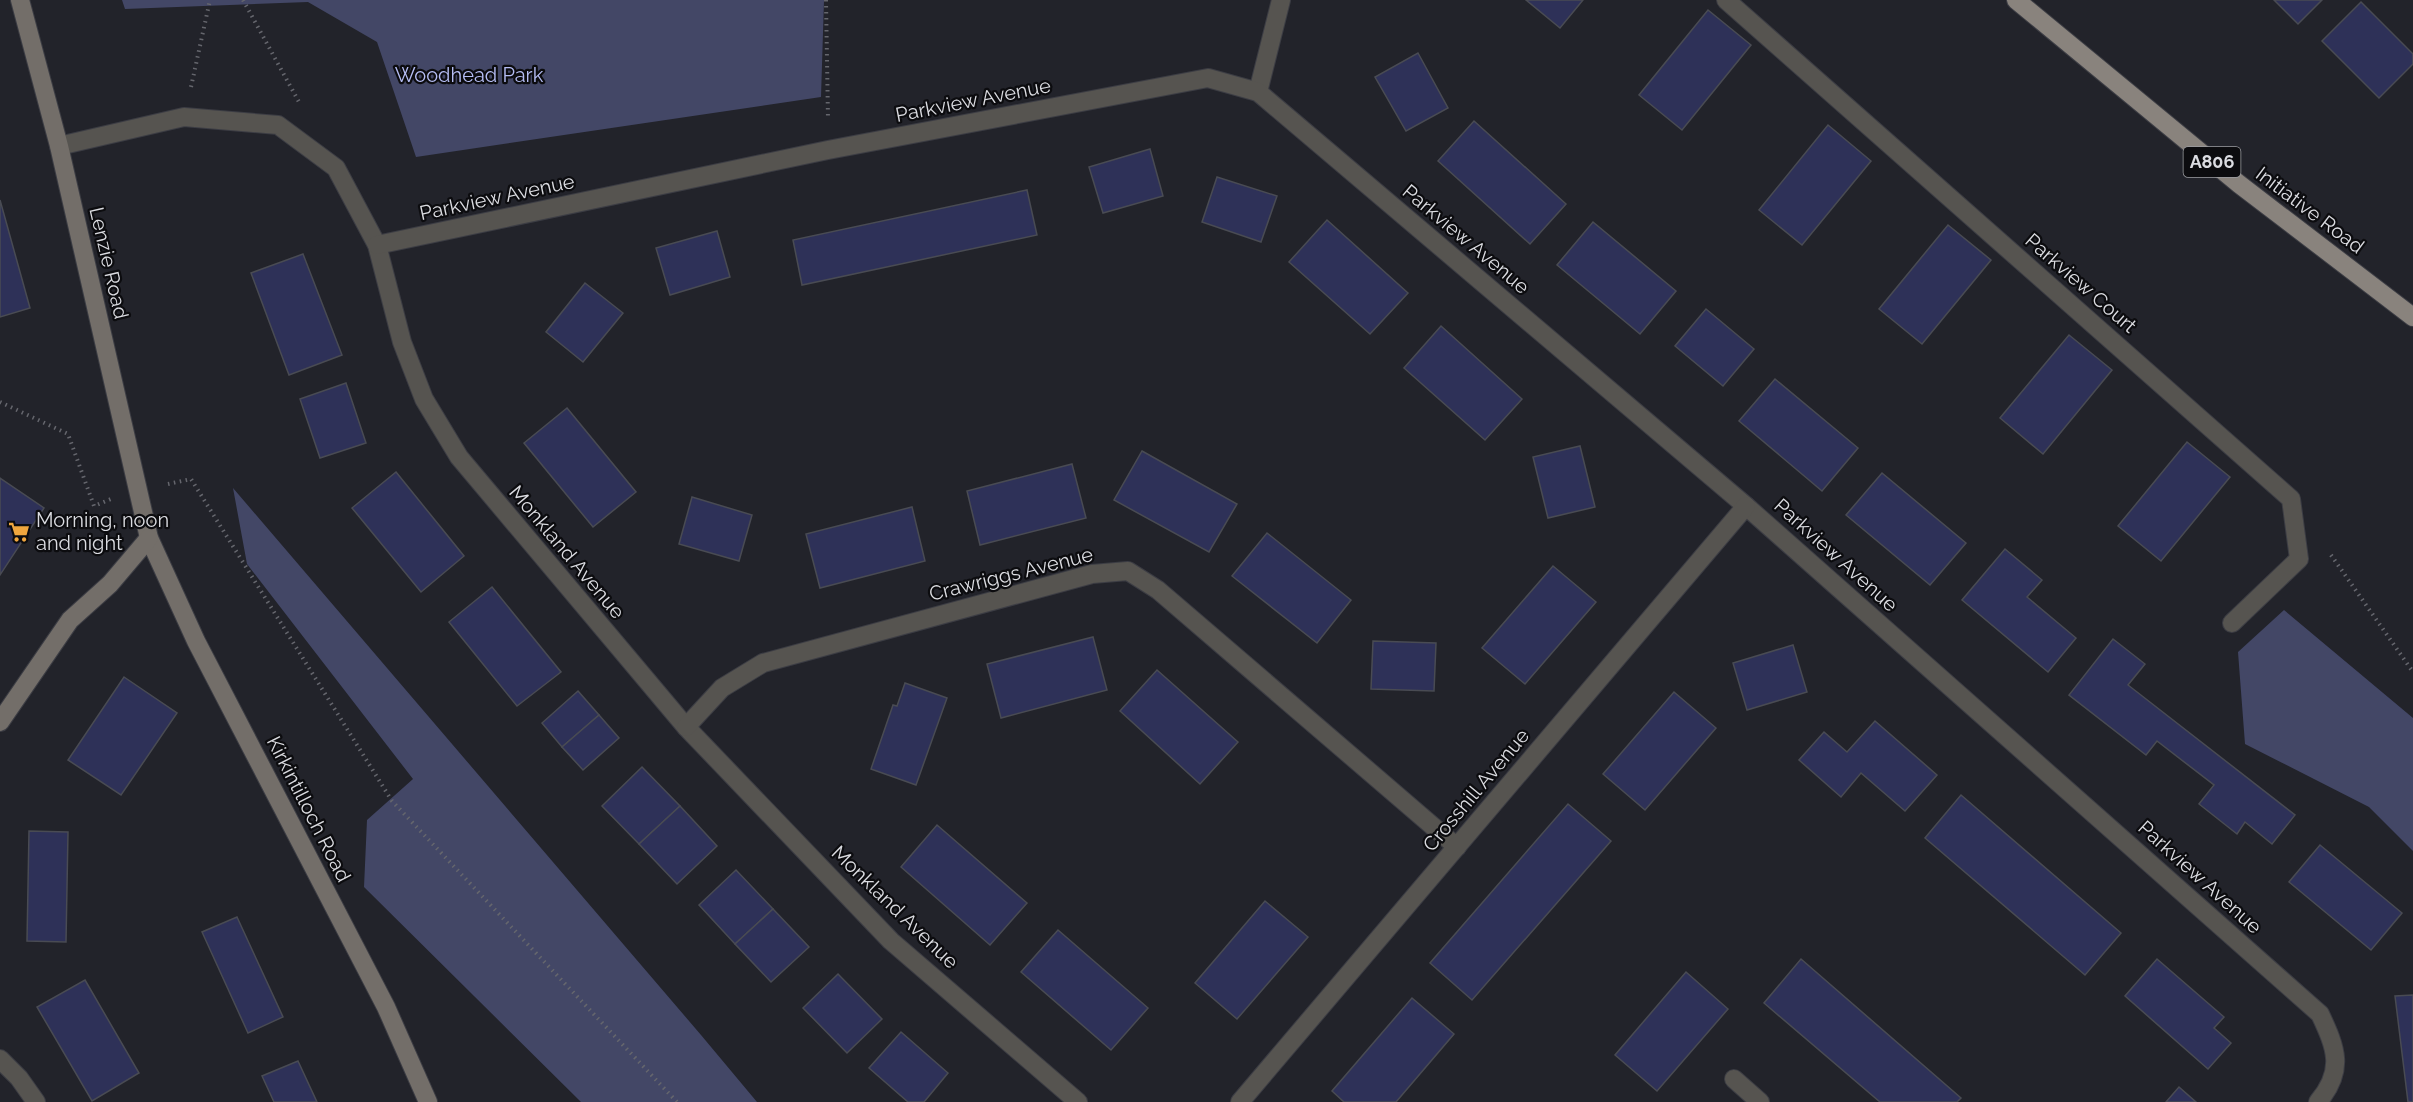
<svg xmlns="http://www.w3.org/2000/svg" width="2413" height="1102" viewBox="0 0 2413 1102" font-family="Raleway,sans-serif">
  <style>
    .green { fill: #434766 }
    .building { fill: #2e3158; stroke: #494b53; stroke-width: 1.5 }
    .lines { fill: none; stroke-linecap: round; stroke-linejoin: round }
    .street-casing { stroke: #3c3d44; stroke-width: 20 }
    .secondary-casing { stroke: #3c3d44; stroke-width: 20 }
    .primary-casing { stroke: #3c3d44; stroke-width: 20 }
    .path { stroke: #65666d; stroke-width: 4; stroke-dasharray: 1.5 4.5; stroke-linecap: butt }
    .street { stroke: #565450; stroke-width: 18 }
    .secondary { stroke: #736e69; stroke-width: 18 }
    .primary { stroke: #89837d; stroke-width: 18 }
    .labels { text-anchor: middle; stroke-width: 4.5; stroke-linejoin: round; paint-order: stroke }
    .shield { fill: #0c0c0f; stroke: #9d9ea2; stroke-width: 1.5 }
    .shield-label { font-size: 18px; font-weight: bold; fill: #dbdce1 }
    .park-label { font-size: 20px; fill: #b6bef5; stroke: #0c0c0f }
    .street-label { font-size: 20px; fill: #dbdce1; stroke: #0c0c0f }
    .poi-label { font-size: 20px; fill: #dbdce1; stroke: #0c0c0f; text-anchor: start }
  </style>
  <rect width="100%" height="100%" fill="#22232a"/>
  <g class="green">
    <polygon points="122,0 824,0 821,97 416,157 377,42 308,2 125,9"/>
    <polygon points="233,488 701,1035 757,1102 581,1102 364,887 367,820 413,779 247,564"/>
    <polygon points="2284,610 2413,718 2413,851 2369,807 2245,744 2238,652"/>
  </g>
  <g class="building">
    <polygon points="1526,0 1583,0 1560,28"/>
    <polygon points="2274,0 2322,0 2298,24"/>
    <polygon points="2361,2 2413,54 2413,64 2379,98 2322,41"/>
    <polygon points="1708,10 1751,45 1682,130 1639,95"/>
    <polygon points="1418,53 1448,108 1406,131 1375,77"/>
    <polygon points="1474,121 1566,204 1530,244 1438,161"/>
    <polygon points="1828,125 1871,161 1802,245 1759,210"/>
    <polygon points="1150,149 1163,196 1103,213 1089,167"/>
    <polygon points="1217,177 1277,196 1261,242 1202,222"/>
    <polygon points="1027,190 1037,235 802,285 793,240"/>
    <polygon points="0,200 30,308 0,317"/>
    <polygon points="1327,220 1408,293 1370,334 1289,262"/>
    <polygon points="1593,222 1676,291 1640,334 1557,265"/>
    <polygon points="1948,225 1991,260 1922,344 1879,309"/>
    <polygon points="717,231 730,277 670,295 656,248"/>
    <polygon points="303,254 342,355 289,375 251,273"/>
    <polygon points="585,283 623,313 583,362 546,332"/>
    <polygon points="1706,309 1754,349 1723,386 1675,346"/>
    <polygon points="1441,326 1522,399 1485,440 1404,368"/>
    <polygon points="2069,335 2112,370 2043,454 2000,418"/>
    <polygon points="1775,379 1858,448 1822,491 1739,421"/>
    <polygon points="346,383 366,443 320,458 300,399"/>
    <polygon points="567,408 636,492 593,527 524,443"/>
    <polygon points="2187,442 2230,477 2161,561 2118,526"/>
    <polygon points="1580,446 1595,507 1548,518 1533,457"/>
    <polygon points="1142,451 1237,504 1209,552 1114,500"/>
    <polygon points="1072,464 1086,518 980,545 967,491"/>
    <polygon points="396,472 464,556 421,592 352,508"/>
    <polygon points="1882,473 1966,543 1930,585 1846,515"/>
    <polygon points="0,478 44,508 0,575"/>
    <polygon points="692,497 752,515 739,561 679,544"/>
    <polygon points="912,507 925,561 820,588 806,534"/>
    <polygon points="1267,533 1351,600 1317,643 1232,576"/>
    <polygon points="2005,549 2042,580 2027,597 2076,638 2048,672 1962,600"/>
    <polygon points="1553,566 1596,602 1525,684 1482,648"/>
    <polygon points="492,587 561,672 517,706 449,622"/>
    <polygon points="1093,637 1107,690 1001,718 987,664"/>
    <polygon points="2113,639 2145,664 2128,685 2295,815 2272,844 2245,822 2237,834 2199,804 2214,785 2157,741 2146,755 2069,695"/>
    <polygon points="1373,641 1436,643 1434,691 1371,689"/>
    <polygon points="1793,645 1807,692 1747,710 1733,663"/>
    <polygon points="1157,670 1238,742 1200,784 1120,711"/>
    <polygon points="124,677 177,713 121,795 68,760"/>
    <polygon points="905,683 947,698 916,785 871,769 893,705 897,706"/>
    <polygon points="578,691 599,715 562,747 542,723"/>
    <polygon points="1674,692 1716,728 1645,810 1603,774"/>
    <polygon points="599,715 619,738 583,770 562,747"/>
    <polygon points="1875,721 1937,775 1905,811 1861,773 1841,797 1799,760 1824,732 1847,752"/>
    <polygon points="642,767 680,806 639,844 602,806"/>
    <polygon points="1961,795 2121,933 2085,975 1925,838"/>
    <polygon points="1568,804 1611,841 1472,1000 1430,963"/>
    <polygon points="680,806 717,846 677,884 639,844"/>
    <polygon points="937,825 1027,903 990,945 901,867"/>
    <polygon points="29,831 68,832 66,942 27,941"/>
    <polygon points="2320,845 2402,913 2371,950 2289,882"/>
    <polygon points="736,870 773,909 735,944 699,905"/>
    <polygon points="1265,901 1308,937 1237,1019 1195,983"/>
    <polygon points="773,909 809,947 771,982 735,944"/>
    <polygon points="237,917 283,1017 248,1033 202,932"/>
    <polygon points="1058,930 1148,1008 1111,1050 1021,972"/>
    <polygon points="1801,959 1961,1098 1957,1102 1880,1102 1764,1003"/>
    <polygon points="2157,959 2224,1017 2214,1028 2231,1043 2208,1069 2125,996"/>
    <polygon points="1686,972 1728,1009 1657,1091 1615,1055"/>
    <polygon points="838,974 882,1019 847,1053 803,1008"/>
    <polygon points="85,980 139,1073 92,1101 37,1007"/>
    <polygon points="2413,995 2413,1102 2408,1102 2395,996"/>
    <polygon points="1412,998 1454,1034 1396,1102 1344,1102 1332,1091"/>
    <polygon points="901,1032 948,1073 924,1102 908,1102 869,1068"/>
    <polygon points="298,1061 317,1102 274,1102 262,1076"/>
    <polygon points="2179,1087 2196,1102 2166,1102"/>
  </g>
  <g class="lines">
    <defs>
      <g id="street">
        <polyline points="1726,0 2291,499 2299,559 2232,623"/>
        <polyline points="1258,92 1281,0"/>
        <polyline points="59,146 184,117 278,125 336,168 377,245 402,342 424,399 459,457 686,727 891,941 1078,1102"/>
        <path d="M377 245 828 150 1208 78 1258 92 1746 506 2320 1014C2336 1048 2345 1070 2318 1102"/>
        <polyline points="686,727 722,688 763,663 1092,574 1128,571 1158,590 1457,847"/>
        <polyline points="0,1059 19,1078 36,1102"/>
        <polyline points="1734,1079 1760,1102"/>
        <polyline points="1240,1102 1746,506"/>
      </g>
      <g id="secondary">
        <polyline points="20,0 59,146 149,538 196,641 386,1007 428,1102"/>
        <polyline points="0,722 70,620 110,584 149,538"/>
      </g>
      <polyline id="primary" points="2016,0 2239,184 2413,317"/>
    </defs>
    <use href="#street" class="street-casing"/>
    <use href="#secondary" class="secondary-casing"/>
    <use href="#primary" class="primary-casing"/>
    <g class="path">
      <polyline points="243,0 299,102"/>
      <polyline points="826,0 828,119"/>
      <polyline points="191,87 210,0"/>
      <polyline points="0,402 68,434 94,506 111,499"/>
      <polyline points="168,484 191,479 392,801 677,1102"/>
      <polyline points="2331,555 2413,672"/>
    </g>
    <use href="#street" class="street"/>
    <use href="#secondary" class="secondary"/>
    <use href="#primary" class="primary"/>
  </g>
  <defs>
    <symbol id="supermarket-bare" viewBox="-9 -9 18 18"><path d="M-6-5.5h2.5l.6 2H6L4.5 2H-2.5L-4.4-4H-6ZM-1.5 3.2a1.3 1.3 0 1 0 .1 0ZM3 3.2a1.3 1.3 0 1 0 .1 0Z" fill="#f0a63e" stroke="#0c0c0f" stroke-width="2.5" paint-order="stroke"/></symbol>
  </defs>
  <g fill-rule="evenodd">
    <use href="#supermarket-bare" x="4" y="517" width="30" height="30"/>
  </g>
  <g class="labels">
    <rect class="shield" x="2183.5" y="147" width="57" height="30" rx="4.5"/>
    <g class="shield-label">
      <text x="2212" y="168">A806</text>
    </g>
    <g class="park-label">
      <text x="469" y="82">Woodhead Park</text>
    </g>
    <g class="street-label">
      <text transform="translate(973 100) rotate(-11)" y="7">Parkview Avenue</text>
      <text transform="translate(497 197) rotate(-12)" y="7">Parkview Avenue</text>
      <text transform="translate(2310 210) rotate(37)" y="7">Initiative Road</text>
      <text transform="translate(1466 239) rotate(40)" y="7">Parkview Avenue</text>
      <text transform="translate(109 263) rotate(77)" y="7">Lenzie Road</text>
      <text transform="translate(2081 283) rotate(41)" y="7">Parkview Court</text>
      <text transform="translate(567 552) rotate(50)" y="7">Monkland Avenue</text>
      <text transform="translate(1836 555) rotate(42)" y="7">Parkview Avenue</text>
      <text transform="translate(1011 574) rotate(-14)" y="7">Crawriggs Avenue</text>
      <text transform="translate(1476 790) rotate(-50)" y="7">Crosshill Avenue</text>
      <text transform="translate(309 809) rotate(63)" y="7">Kirkintilloch Road</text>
      <text transform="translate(2200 877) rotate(42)" y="7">Parkview Avenue</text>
      <text transform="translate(895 907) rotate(44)" y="7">Monkland Avenue</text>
    </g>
    <g class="poi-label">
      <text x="36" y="527">Morning, noon<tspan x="36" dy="23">and night</tspan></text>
    </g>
  </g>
</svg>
